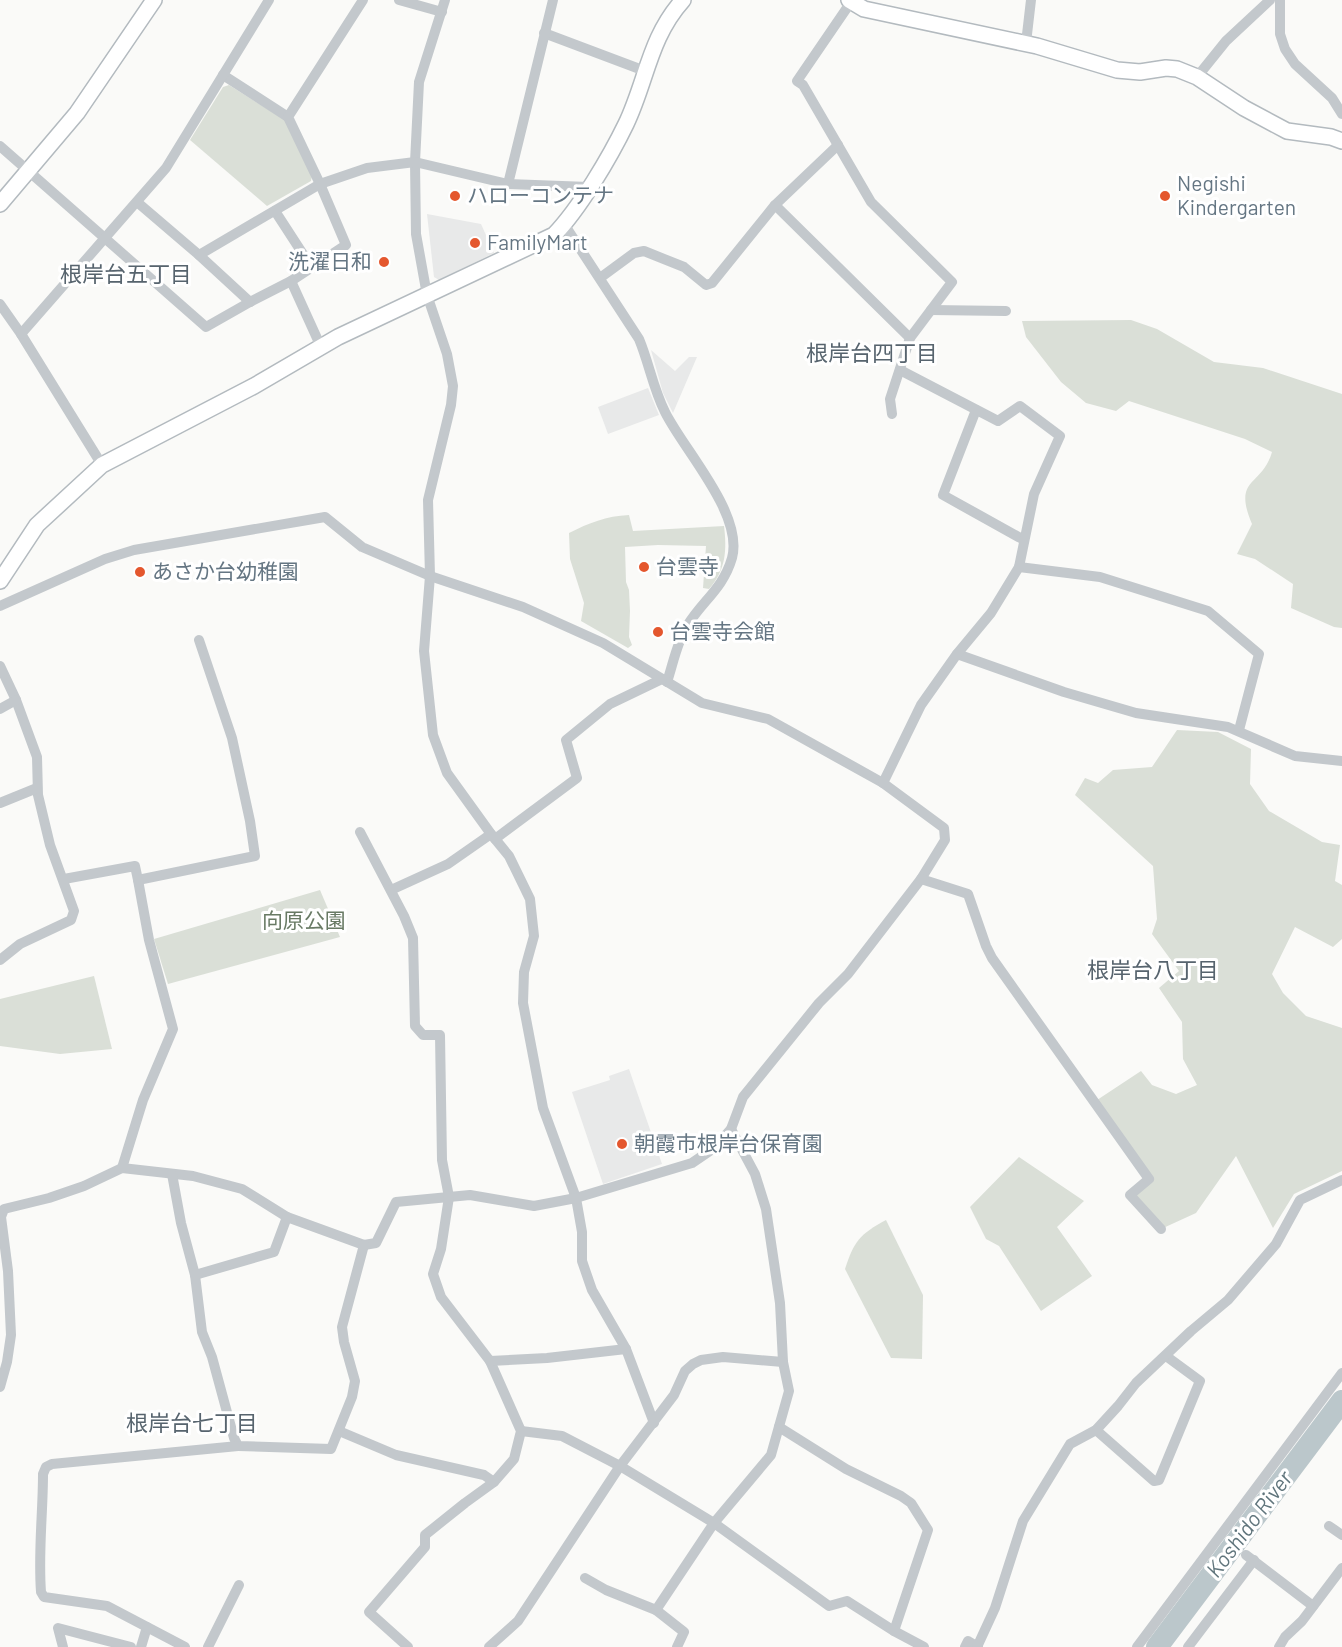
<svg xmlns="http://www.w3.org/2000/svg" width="1342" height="1647" viewBox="0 0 1342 1647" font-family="Barlow,'Noto Sans JP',sans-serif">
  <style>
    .built { fill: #e8e9e9 }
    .green { fill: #dadfd7 }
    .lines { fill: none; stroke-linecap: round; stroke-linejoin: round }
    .river { stroke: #bbc7cb; stroke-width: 22 }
    .secondary-casing { stroke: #b3babf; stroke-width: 18 }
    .street { stroke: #c3c8cc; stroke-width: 10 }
    .secondary { stroke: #fff; stroke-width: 15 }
    .poi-dot { fill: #e4572e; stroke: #fff; stroke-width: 2 }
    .labels { text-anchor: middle; stroke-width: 6; stroke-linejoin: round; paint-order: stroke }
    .poi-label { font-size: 21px; fill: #657683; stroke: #fff; text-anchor: start }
    .park-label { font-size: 21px; fill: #687a64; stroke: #fff }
    .neighbourhood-label { font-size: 22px; fill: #57646e; stroke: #fff }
    .water-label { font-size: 22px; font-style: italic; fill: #60757c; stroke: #fff }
  </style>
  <rect width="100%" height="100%" fill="#fafaf8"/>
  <g class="built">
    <polygon points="427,214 481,224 494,253 439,280 434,277"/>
    <polygon points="651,350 675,371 689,357 697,357 673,413 663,393"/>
    <polygon points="648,388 659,415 608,434 598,407"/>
    <polygon points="629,1069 662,1164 603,1184 572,1092 610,1080 609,1076"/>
  </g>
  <g class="green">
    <polygon points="229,85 285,120 312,176 311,181 267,206 190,140 223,87"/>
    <path d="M1131 320 1157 329 1214 362 1263 368 1342 394V628L1334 627 1291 608 1293 584 1255 559 1237 554 1252 524C1232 477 1262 487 1272 452L1245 439 1129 401 1116 411 1086 403 1061 382 1026 337 1022 321Z"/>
    <path d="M629 515 633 531 724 526C727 550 726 570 709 589L703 588 706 546 658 545 625 547 626 582 629 590 630 611 629 637 632 645 628 648 581 621 584 603 570 559 569 533C589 523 606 516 629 515Z"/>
    <polygon points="1177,730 1218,732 1251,749 1250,784 1269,811 1322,842 1340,845 1335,881 1342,885 1342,939 1333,947 1295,927 1272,974 1283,993 1306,1016 1342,1028 1342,1171 1294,1194 1273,1228 1236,1156 1196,1213 1161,1229 1130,1195 1149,1179 1094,1102 1141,1071 1152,1085 1176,1094 1197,1085 1183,1059 1182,1022 1159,988 1179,971 1152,934 1157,919 1153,866 1075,795 1085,778 1098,783 1113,770 1152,767"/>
    <polygon points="320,890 340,937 168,984 154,939"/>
    <polygon points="94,976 112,1049 60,1054 0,1046 0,999"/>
    <polygon points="1019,1157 1084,1201 1057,1227 1092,1276 1041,1311 999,1246 986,1239 970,1207"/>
    <path d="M886 1220 923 1295 922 1359 891 1358 845 1269C854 1241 860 1234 886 1220Z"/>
  </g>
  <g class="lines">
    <polyline class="river" points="1157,1647 1342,1401"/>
    <defs>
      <g id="secondary">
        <polyline points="849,0 864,9 1037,46 1117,70 1140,72 1166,68 1177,69 1197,77 1244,108 1287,131 1331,137 1342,141"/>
        <polyline points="0,204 77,113 154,0"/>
        <path d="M0 581 37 525 102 465 254 386 338 337 554 235C580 208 610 157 626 124 647 80 649 38 683 0"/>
      </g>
    </defs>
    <use href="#secondary" class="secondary-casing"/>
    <g class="street">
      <polyline points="399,0 442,12"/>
      <polyline points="445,0 419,82 415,162 416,234 427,295 447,354 453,386 451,405 428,500 430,576 424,651 433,735 447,773 491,834 509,856 530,899 534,936 524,972 523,1003 543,1108 576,1198 582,1232 582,1261 592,1290 626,1349 654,1423"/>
      <polyline points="1280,0 1280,34 1285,49 1295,64 1332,98 1342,114"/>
      <polyline points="851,2 797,81 803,85 871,202 952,282 910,338 890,399 892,414"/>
      <polyline points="544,33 645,71"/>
      <polyline points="1026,43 1031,0"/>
      <polyline points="223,75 288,117"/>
      <polyline points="1197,77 1226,41 1270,0"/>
      <polyline points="0,146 206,327 250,302 291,281 346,245 320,184 288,117 363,0"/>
      <polyline points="508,184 553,0"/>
      <polyline points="137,202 199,255"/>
      <polyline points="775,205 910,338"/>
      <polyline points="275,211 312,268"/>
      <path d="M564 224 639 339C649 363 653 388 665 412 683 449 744 514 732 558 723 589 702 601 687 626 677 642 673 664 667 682"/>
      <polyline points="600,278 634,253 644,251 684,267 706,285 712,283 775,205 838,145"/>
      <polyline points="291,281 321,347"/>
      <polyline points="250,302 199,255 320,184 367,168 415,162 508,184 589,187"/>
      <polyline points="0,304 21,334 102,465"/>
      <polyline points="931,310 1006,311"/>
      <polyline points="21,334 166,168 269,0"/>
      <polyline points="976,410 943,495 1024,540"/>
      <polyline points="1019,567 1100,577 1208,611 1259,654 1239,730"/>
      <polyline points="0,606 105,559 134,550 325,517 362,547 430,576 523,607 603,643 702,703 768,719 883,783 944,828 945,840 921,879 848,974 819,1003 743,1097 731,1129 714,1148 692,1163 576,1198 534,1206 470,1195 396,1202 376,1243 364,1245 287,1217 242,1189 193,1176 122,1168 84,1186 49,1198 4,1209 1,1217 8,1271 11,1335 7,1362 0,1387"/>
      <polyline points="957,654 1064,692 1136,713 1228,727 1295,756 1342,761"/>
      <polyline points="0,666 16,700 37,757 38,795 50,845 74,911 71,920 20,944 0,960"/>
      <polyline points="0,709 16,700"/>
      <polyline points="883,783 921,705 957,654 991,613 1019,567 1034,494 1060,436 1020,406 998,421 900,370"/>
      <polyline points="0,803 37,788"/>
      <polyline points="360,832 404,916 413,938 415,1026 423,1035 440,1035 442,1160 449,1197 441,1249 433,1274 441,1297 490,1361 521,1431 514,1459 494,1482 465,1503 425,1535 425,1547 369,1612 408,1647"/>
      <polyline points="495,839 577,778 566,740 610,704 662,679"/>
      <polyline points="64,879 135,866 138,880 255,856 250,821 232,738 199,640"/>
      <polyline points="921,879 968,894 986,946 992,958 1149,1179 1130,1195 1161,1229"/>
      <polyline points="391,890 448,864 491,834"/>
      <polyline points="122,1168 143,1100 173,1029 149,940 138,880"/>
      <polyline points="172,1174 181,1223 195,1275 202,1332 212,1357 234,1438 238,1446 331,1449 352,1397 355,1381 344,1342 342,1327 364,1245"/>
      <polyline points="195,1275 274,1252 287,1217"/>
      <polyline points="490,1361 547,1358 626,1349"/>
      <polyline points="779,1427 846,1469 901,1496 911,1503 928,1530 894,1631"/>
      <polyline points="1096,1430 1154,1481 1159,1480 1200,1381 1166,1356"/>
      <polyline points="339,1431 396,1455 484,1475 494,1482"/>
      <polyline points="521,1431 562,1436 620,1466 714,1523 829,1606 847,1601 894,1631 924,1647"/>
      <polyline points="1329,1526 1342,1535"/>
      <polyline points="1246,1555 1313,1606"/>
      <polyline points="585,1578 606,1590 656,1610 684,1632 677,1647"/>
      <polyline points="656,1610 714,1523 771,1455 789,1391 783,1362 780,1303 766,1209 755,1174 731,1129"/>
      <polyline points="63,1647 58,1628 131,1647"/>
      <polyline points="141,1647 147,1627"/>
      <path d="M185 1647 107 1606 44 1597 41 1592C38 1552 43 1513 43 1474L46 1467 52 1464 238 1446"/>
      <polyline points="208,1647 239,1585"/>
      <polyline points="489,1647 518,1621 620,1466 674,1395 685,1371 693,1364 701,1360 723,1357 783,1362"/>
      <polyline points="965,1647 968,1641 978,1647"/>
      <polyline points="977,1647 995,1608 1023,1521 1070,1444 1096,1430 1118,1406 1136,1383 1191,1331 1228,1300 1276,1244 1300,1200 1342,1180"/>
      <polyline points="1137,1647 1342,1373"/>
      <polyline points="1188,1647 1254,1560"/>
      <polyline points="1279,1647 1285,1637 1302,1621 1342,1568"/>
    </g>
    <use href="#secondary" class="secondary"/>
  </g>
  <g class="poi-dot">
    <circle cx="455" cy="196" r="6"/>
    <circle cx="1165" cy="196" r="6"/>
    <circle cx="475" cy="243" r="6"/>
    <circle cx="384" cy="262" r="6"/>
    <circle cx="644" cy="567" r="6"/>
    <circle cx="140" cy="572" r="6"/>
    <circle cx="658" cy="632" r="6"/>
    <circle cx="622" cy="1144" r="6"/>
  </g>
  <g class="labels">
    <g class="poi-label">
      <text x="1177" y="191">Negishi<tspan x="1177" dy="24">Kindergarten</tspan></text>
      <text x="467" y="203">ハローコンテナ</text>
      <text x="487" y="250">FamilyMart</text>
      <text x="372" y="269" text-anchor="end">洗濯日和</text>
      <text x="656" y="574">台雲寺</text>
      <text x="152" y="579">あさか台幼稚園</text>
      <text x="670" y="639">台雲寺会館</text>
      <text x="634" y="1151">朝霞市根岸台保育園</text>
    </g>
    <g class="park-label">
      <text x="304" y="928">向原公園</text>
    </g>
    <g class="neighbourhood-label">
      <text x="126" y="282">根岸台五丁目</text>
      <text x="872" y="361">根岸台四丁目</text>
      <text x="1153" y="978">根岸台八丁目</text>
      <text x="192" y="1431">根岸台七丁目</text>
    </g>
    <g class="water-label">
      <text transform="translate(1249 1524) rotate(-53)" y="8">Koshido River</text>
    </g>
  </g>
</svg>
